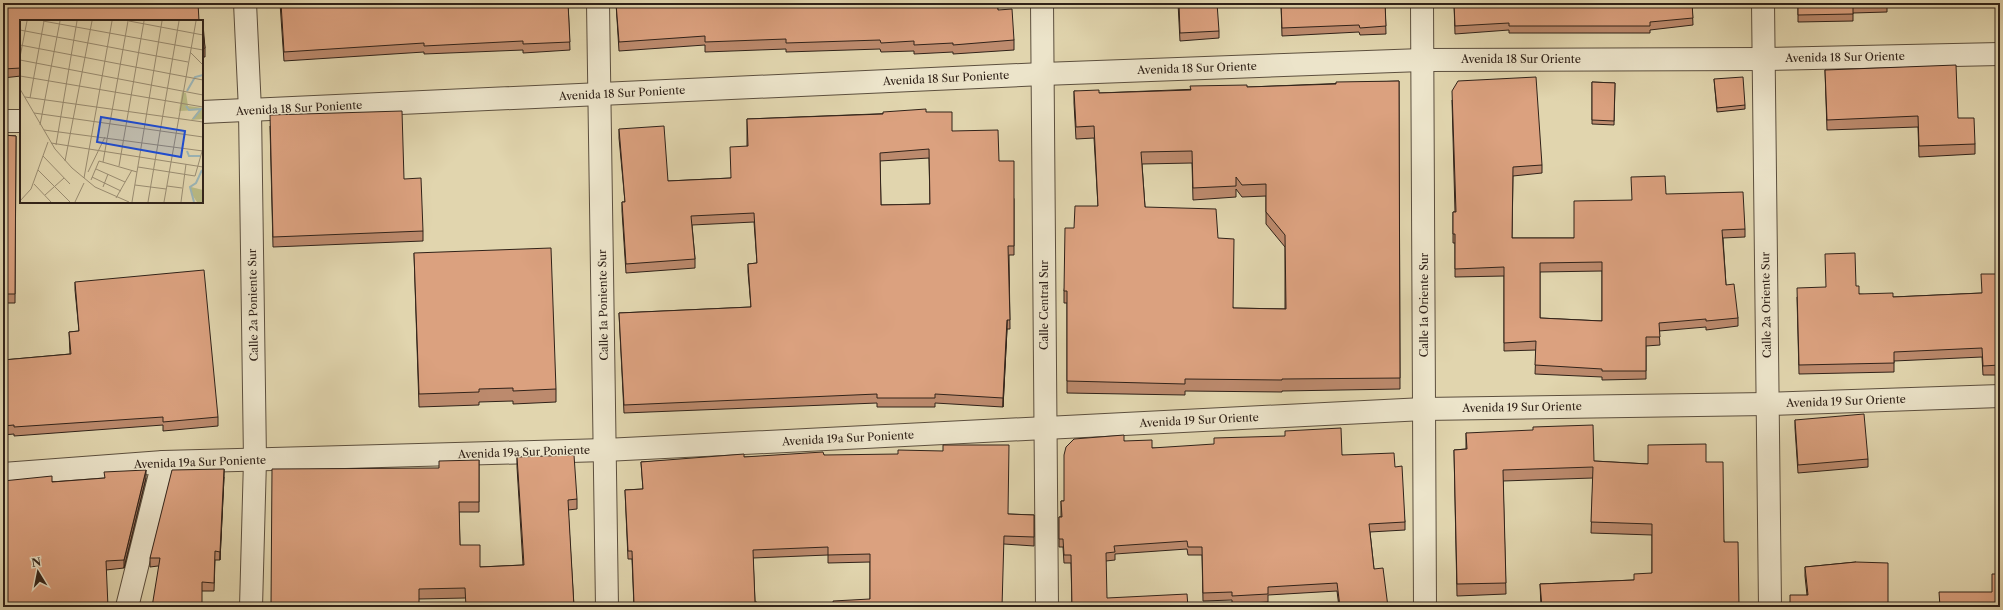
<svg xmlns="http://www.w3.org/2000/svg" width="2003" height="610" viewBox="0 0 2003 610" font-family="'Libre Caslon Text',serif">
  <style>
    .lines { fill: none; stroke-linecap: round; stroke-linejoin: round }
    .minor-casing { stroke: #5c4f3e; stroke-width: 24 }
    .tertiary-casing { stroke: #5c4f3e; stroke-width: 24 }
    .minor { stroke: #ece4ca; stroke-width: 22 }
    .tertiary { stroke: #ece4ca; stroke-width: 22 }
    .wall { fill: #bc8a6d; stroke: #302219; fill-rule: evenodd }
    .shaded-wall { fill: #997159; stroke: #302219 }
    .building { fill: #dba17f; stroke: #302219; fill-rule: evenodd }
    .labels { text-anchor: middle; stroke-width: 3; stroke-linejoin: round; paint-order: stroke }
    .street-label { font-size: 11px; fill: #302219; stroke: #ece4ca }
    .inset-river { fill: none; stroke: #9bb5b7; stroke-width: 2 }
    .inset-road { fill: none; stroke: #9a8d72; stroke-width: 1 }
    .view { fill: #1d4ed8; fill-opacity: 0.15; stroke: #1d4ed8; stroke-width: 2 }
    .inset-edge { fill: none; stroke: #302219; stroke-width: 2 }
  </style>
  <rect width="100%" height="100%" fill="#e1d5ae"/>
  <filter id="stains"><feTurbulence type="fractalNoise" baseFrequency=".005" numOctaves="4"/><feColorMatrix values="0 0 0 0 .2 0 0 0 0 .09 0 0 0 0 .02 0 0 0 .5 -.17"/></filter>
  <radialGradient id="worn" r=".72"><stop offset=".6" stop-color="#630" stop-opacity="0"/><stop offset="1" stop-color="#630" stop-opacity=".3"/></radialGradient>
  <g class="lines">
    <defs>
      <g id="minor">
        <polyline points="245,3 250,110 255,460 251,607"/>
        <polyline points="1422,3 1425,607"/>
        <polyline points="1763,3 1770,607"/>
        <polyline points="202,112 1043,74 1422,60 1763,59 2000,54"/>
        <polyline points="3,121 21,121"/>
        <polyline points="3,474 163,462 605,450 1424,409 1767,404 2000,396"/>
        <polyline points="127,607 163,462"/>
      </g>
      <g id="tertiary">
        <polyline points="598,3 607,607"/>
        <polyline points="1042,3 1047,607"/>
      </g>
    </defs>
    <use href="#minor" class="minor-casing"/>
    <use href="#tertiary" class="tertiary-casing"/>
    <use href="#minor" class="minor"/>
    <use href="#tertiary" class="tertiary"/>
  </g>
  <g class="wall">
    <polygon points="3,3 21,21 21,76 3,78"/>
    <polygon points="280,3 568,3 570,50 523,53 523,50 424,54 424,52 284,61"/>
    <polygon points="616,3 997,3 998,10 1014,40 1014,50 953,54 953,52 914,54 914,51 881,52 880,49 786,52 786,49 705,52 705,45 619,51"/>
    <polygon points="1178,3 1219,31 1219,38 1180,41"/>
    <polygon points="1281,3 1385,3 1386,34 1360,35 1359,32 1282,36"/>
    <polygon points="1454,3 1692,3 1693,25 1650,30 1650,33 1509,33 1509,30 1455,34"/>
    <polygon points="1798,3 1902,3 1887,4 1887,12 1853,13 1853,21 1798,22"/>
    <polygon points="1979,3 2000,3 2000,6"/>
    <polygon points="202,24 205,48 205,57 202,57"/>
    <polygon points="1825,70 1958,118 1975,144 1975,154 1919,157 1918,127 1827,130"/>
    <polygon points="1714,79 1745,105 1745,109 1717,112"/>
    <path d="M1399 81 1400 389 1282 391V392L1185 391V395L1067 393V303H1064V291L1074 228 1098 206 1094 138 1076 139 1074 103V91L1099 93ZM1192 163 1193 200 1236 197V189L1242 197 1266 196V224L1285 247V309L1233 308 1218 238 1145 207 1142 164Z"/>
    <polygon points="1592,82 1615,83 1614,125 1592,124"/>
    <path d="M1452 100 1542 165V173L1513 176 1512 238H1574L1632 200 1666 194 1745 229V237L1723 238 1726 285 1738 318V326L1706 330V327L1659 331 1660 345 1646 346V379L1602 380V377L1535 374 1536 350 1504 351V276L1455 277V243H1453V212H1455ZM1602 271V321L1540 318V272Z"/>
    <path d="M926 112 952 131 999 161 1014 199V255H1009L1010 329H1007L1003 407 935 403V407H877V403L624 413 619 313 751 307 748 272V264L757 263 754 222 692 225 695 259V268L626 273 622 211V202H625L619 138V129L668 181 731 178 747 146V119ZM929 158 930 204 881 205 880 161Z"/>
    <polygon points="270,126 423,231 423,241 273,247"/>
    <polygon points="3,135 16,136 15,303 3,303"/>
    <polygon points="414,253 556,389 556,402 513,404 513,401 479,402 479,405 419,407"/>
    <polygon points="2000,274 2000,375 1983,375 1982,357 1894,361 1894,372 1799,374 1797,297 1856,286 1859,294 1893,297 1982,293"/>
    <polygon points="75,282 218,417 218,426 163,431 163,425 14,436 14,434 3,435 3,360 70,354 69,332 79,331 75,290"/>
    <polygon points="1795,420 1868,459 1868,467 1798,473 1795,428"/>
    <polygon points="1466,433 1594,461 1648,464 1706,462 1739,607 1541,607 1540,584 1634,580 1652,573 1652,535 1591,533 1593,478 1503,481 1506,594 1457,596 1454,450 1466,449"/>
    <polygon points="1124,441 1152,448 1342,455 1395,467 1405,522 1405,530 1370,532 1374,569 1388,607 1339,607 1337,591 1268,595 1268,602 1232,604 1232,600 1203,601 1202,555 1188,555 1187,549 1115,554 1115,560 1106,561 1072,607 1071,563 1064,563 1063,547 1059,547 1059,517 1061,517 1061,501 1064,501"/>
    <polygon points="824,455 1008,514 1034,515 1034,546 1004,544 870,599 870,562 828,563 828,555 753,558 755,602 757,607 634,607 632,559 628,559 625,490 643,489 641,462 744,457"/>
    <polygon points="517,457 577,499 577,509 568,510 574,607 465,598 419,599 271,607 439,468 479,460 479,512 459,512 460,545 480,567 523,565 517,467"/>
    <polygon points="224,477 220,560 215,560 214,591 202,591 158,566 150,567 150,558"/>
    <polygon points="146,478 124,568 106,570 3,607 52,482"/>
    <polygon points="1856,562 1790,607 1807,595 1805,576 1805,567"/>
  </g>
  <g class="shaded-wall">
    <polygon points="1007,320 1007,329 1003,407 1003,398"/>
    <polygon points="224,469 224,477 220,560 220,552"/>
    <polygon points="146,470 146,478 124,568 124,560"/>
  </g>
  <g class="building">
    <polygon points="3,3 198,3 199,21 21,21 21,68 3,69"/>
    <polygon points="281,3 568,3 570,42 523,44 523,41 424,46 424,43 284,52"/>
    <polygon points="616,3 997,3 998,10 1012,9 1014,40 953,45 953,43 914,45 914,41 881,43 880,40 786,43 786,39 705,42 705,36 619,42"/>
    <polygon points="1179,3 1217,3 1219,31 1180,33"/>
    <polygon points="1281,3 1385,3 1386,26 1360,28 1359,25 1282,28"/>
    <polygon points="1454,3 1692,3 1693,18 1650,22 1650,26 1509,26 1509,23 1455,26"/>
    <polygon points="1798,3 1887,3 1887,5 1853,6 1853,14 1798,15"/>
    <polygon points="202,24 203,24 205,48 202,49"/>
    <polygon points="1956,65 1958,118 1974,118 1975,144 1919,146 1918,116 1827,120 1825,70"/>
    <path d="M1536 77 1542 165 1513 167 1512 238H1574V201L1632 200 1631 177 1665 176 1666 194 1743 192 1745 229 1722 230 1726 285 1734 284 1738 318 1706 321V319L1659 323 1660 337H1646V371H1602V369L1535 365 1536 341 1504 343V267L1455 269V234H1453V212H1456L1452 91 1458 81ZM1602 262V321L1540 318V263Z"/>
    <polygon points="1743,77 1745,105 1717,108 1714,79"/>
    <path d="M1399 81 1400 378 1282 379V380L1185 379V384L1067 381V291H1064L1065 228H1074L1075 206H1098L1094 126 1076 127 1074 91 1099 90V93L1191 90 1190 86 1247 85V87L1336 84V82ZM1192 151 1193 188 1236 186V177L1242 185 1266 184V212L1285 235 1286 309 1233 308 1234 239 1218 238 1216 209 1145 207 1141 152Z"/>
    <polygon points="1592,82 1615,83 1614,121 1592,120"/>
    <path d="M926 109V112H952V131L998 130 999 161H1014V246H1008L1010 320H1007L1003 398 935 394V398H877V394L624 405 619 313 751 307 748 264 757 263 754 213 691 216 695 259 626 264 622 202H625L619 129 664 126 668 181 731 178 730 147 748 146 747 119 883 114V112ZM929 149 930 204 881 205 880 153Z"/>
    <polygon points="402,111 404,179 421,178 423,231 273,237 270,115"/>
    <polygon points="3,135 16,136 15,294 3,294"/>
    <polygon points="551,248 556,389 513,391 513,388 479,389 479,392 419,394 414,253"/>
    <polygon points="1855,253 1856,286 1859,286 1859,294 1893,293 1893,297 1982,293 1981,274 2000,274 2000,365 1983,366 1982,348 1894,352 1894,363 1799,365 1797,288 1826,287 1825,254"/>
    <polygon points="204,270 218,417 163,422 163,417 14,427 14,425 3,426 3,360 71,354 69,332 79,331 75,282"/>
    <polygon points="1864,414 1868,459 1798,465 1795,420"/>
    <polygon points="1593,425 1594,461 1648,464 1648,445 1706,444 1706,462 1723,462 1724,542 1738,542 1739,607 1542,607 1540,584 1634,580 1634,574 1652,573 1652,524 1591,522 1593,467 1503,470 1506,583 1457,584 1454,450 1467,449 1466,433 1533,430 1533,427"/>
    <polygon points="1341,428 1342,455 1394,453 1395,467 1402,466 1405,522 1369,524 1374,569 1383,568 1388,607 1340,607 1337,583 1268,587 1268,594 1232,596 1232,592 1203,593 1202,547 1188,547 1187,541 1114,546 1115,552 1106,553 1107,598 1187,594 1188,607 1072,607 1071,555 1064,555 1063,539 1059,539 1059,517 1062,517 1061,501 1064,501 1064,455 1066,447 1074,439 1124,435 1124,441 1152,440 1152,448 1214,444 1214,438 1285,436 1285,431"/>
    <polygon points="943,445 1009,445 1008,514 1034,515 1034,537 1004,536 1002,607 834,607 833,601 870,599 870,554 828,555 828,547 753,550 755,602 757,602 757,607 663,607 662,603 634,604 632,551 628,551 625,490 643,489 641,462 744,454 744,457 823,452 824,455 898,454 898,450 943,451"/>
    <polygon points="574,455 577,499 568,500 574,607 575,607 466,607 465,588 419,589 419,607 271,607 272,469 439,468 439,461 479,460 479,502 459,502 460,545 480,545 480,567 524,565 517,457"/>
    <polygon points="224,469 220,552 215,551 214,583 202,582 202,607 152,607 160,558 150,558 172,470"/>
    <polygon points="146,470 124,560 106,561 108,607 3,607 3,481 52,476 52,482 105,478 104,472"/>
    <polygon points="1856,562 1888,563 1888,607 1790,607 1790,595 1808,595 1805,567"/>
    <polygon points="1992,574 2000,574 2000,607 1940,607 1939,592 1992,592"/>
  </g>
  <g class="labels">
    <g class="street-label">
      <text transform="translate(1845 57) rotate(-1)" y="4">Avenida 18 Sur Oriente</text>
      <text x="1521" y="63">Avenida 18 Sur Oriente</text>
      <text transform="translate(1197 68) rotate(-2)" y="4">Avenida 18 Sur Oriente</text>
      <text transform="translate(946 78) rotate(-3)" y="4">Avenida 18 Sur Poniente</text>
      <text transform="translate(622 93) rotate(-3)" y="4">Avenida 18 Sur Poniente</text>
      <text transform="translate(299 108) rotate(-3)" y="4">Avenida 18 Sur Poniente</text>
      <text transform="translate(253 305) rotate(-91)" y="4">Calle 2a Poniente Sur</text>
      <text transform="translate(603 305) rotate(-91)" y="4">Calle 1a Poniente Sur</text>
      <text transform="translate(1044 305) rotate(-90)" y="4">Calle Central Sur</text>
      <text transform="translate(1424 305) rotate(-90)" y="4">Calle 1a Oriente Sur</text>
      <text transform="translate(1766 305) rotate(-91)" y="4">Calle 2a Oriente Sur</text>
      <text transform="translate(1846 401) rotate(-2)" y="4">Avenida 19 Sur Oriente</text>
      <text transform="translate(1522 407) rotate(-1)" y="4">Avenida 19 Sur Oriente</text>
      <text transform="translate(1199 420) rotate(-3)" y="4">Avenida 19 Sur Oriente</text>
      <text transform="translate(848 438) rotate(-3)" y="4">Avenida 19a Sur Poniente</text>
      <text transform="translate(524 452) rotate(-2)" y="4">Avenida 19a Sur Poniente</text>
      <text transform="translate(200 462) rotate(-2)" y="4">Avenida 19a Sur Poniente</text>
    </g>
  </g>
  <g transform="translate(20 20)">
    <rect width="183" height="183" fill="#e1d5ae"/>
    <path d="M162 72 166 73 168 86 183 88 182 99 171 100 179 90 159 91ZM171 167 183 170V182H177L171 173Z" fill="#babb85"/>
    <path class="inset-river" d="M167 71 175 57 183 55M166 86 169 90 181 89 173 99M167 131 169 136H180M174 182 170 167 176 163 182 150"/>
    <path class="inset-road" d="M23 1 183 30M109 1 183 15M0 10 168 42M0 25 183 60M170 32 183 45M0 37 7 1M0 40 183 75M0 56 183 87M0 69 35 129 52 148 75 167 109 182M5 77 183 102M10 78 24 1M14 93 183 117M20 105 40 1M24 110 183 131M31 123 183 147M36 125 57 1M23 136 50 164M45 141 72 1M83 142 108 1M99 146 124 1M118 147 175 156 183 128M76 149 105 162M18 150 50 182M68 152 85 117M72 157 101 171M64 158 92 1M71 160 79 141 117 152M14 164 31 182M115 165 146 169M147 166 162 168M83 167 88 154M25 175 44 158M96 178 112 150M0 181 11 169 28 122M55 182 64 163M112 182 142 1M128 182 159 1M144 182 176 1M161 182 166 144"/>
    <path class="view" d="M81 97 165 111 161 137 77 122Z"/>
    <rect width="183" height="183" class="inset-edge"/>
  </g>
  <rect width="2003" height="610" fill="none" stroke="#e1d5ae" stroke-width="16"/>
  <rect x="4" y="4" width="1995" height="602" fill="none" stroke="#302219" stroke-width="2"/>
  <rect x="8" y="8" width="1987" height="594" fill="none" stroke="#302219"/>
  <g transform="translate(38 572) rotate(350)" stroke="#ece4ca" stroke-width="3" paint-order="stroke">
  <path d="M0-3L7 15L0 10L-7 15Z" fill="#302219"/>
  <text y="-6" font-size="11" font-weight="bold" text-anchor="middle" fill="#302219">N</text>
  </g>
  <rect width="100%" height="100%" filter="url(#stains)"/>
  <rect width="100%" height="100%" fill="url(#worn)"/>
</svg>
